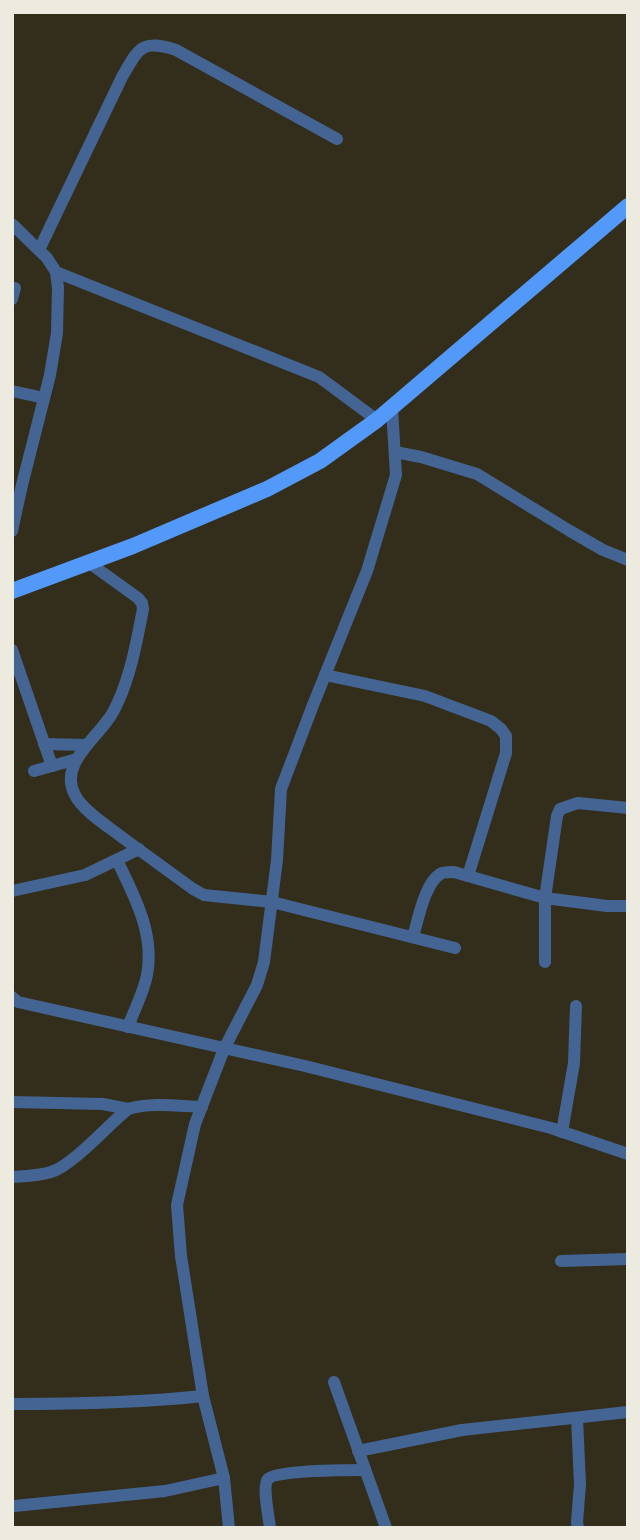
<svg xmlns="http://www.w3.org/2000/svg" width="640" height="1540" viewBox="0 0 640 1540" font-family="Spectral,serif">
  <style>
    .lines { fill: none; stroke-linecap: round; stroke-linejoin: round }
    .minor { stroke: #446594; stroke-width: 12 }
    .major { stroke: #5399f9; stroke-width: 16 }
  </style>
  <rect width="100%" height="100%" fill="#332e1c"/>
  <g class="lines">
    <g class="minor">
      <polyline points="12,224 47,258 56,272 58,288 57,333 50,375 22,485 12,531"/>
      <path d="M39 250 122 77C139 48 141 39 176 50L337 139"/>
      <polyline points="56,272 319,377 377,420"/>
      <polyline points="12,299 15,288"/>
      <polyline points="12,391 44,398"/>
      <polyline points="395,452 421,457 477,474 570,531 603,550 628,560"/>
      <path d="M88 562 138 598 142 603 143 609C137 640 131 674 118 702 115 709 111 716 107 721 93 741 59 766 75 795 83 811 109 827 123 838 146 855 170 872 193 889L204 895 272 902 455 948"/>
      <polyline points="12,650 52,766"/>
      <polyline points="325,675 425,696 491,721 501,729 506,736 506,753 468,876"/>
      <polyline points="44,744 87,745"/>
      <polyline points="34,771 77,759"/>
      <path d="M117 860C134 896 155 933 147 975 144 992 134 1010 128 1027"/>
      <polyline points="12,891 85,875 139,849"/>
      <path d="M413 937C418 920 425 881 442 873 446 872 450 872 454 872L545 898 607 906H628"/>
      <polyline points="545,962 545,898 557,816 560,809 578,803 628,808"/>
      <polyline points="12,997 18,1002 305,1066 551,1128 628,1154"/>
      <polyline points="12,1102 103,1104 128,1109"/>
      <polyline points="562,1132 574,1063 576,1006"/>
      <path d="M12 1177C25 1176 38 1176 51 1172 72 1166 108 1125 128 1109 151 1102 178 1106 202 1107"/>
      <polyline points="561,1261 628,1259"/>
      <polyline points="334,1382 386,1528"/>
      <path d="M12 1404C76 1404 139 1403 203 1396"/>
      <polyline points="577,1418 580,1484 577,1522 578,1528"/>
      <polyline points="358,1451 462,1430 628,1412"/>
      <polyline points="14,1506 165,1491 224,1478"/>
      <polyline points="229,1528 224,1478 203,1396 181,1256 177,1205 195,1124 224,1049 257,985 264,962 277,860 281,789 313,705 367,571 396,475 392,408"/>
      <path d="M270 1528C269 1518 262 1486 268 1479 275 1470 350 1470 365 1470"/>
    </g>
    <polyline class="major" points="12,591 133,546 267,489 320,461 377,420 628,206"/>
  </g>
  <rect width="640" height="1540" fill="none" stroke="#edeadf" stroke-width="28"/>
</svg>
